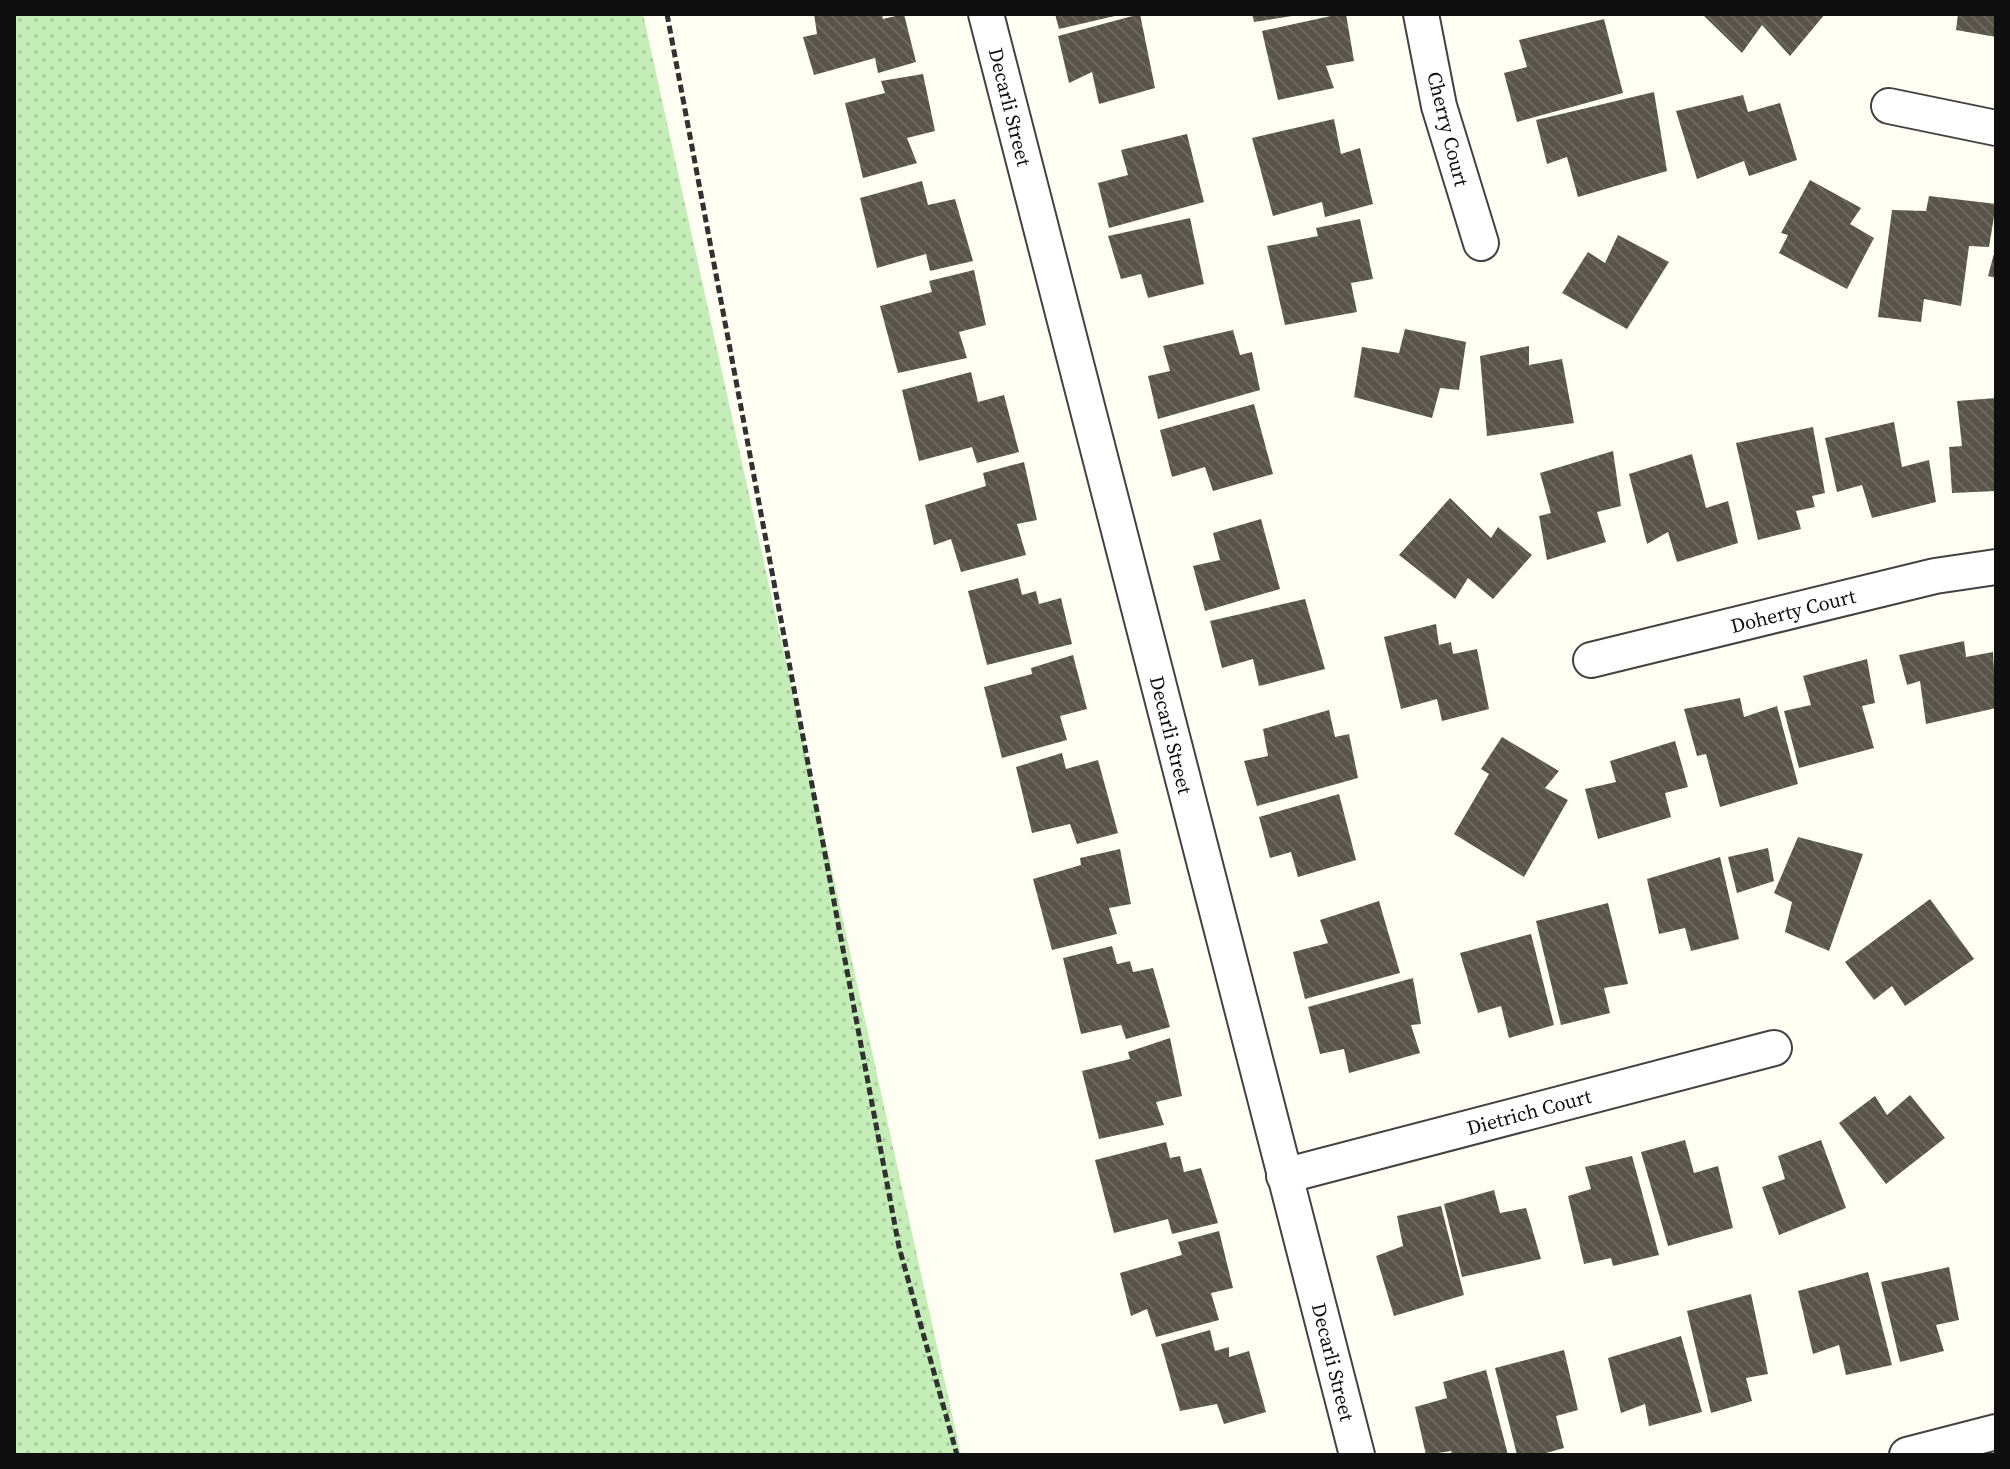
<svg xmlns="http://www.w3.org/2000/svg" width="2010" height="1469" viewBox="0 0 2010 1469" font-family="'Source Serif 4',serif">
  <style>
    .grass { fill: url(#grass-dots) }
    .building { fill: url(#building-back-hatch) }
    .lines { fill: none; stroke-linecap: round; stroke-linejoin: round }
    .minor-casing { stroke: #424242; stroke-width: 38 }
    .path { stroke: #313131; stroke-width: 5; stroke-dasharray: 8 4; stroke-linecap: butt }
    .minor { stroke: #fff; stroke-width: 34 }
    .labels { text-anchor: middle; stroke-width: 8; stroke-linejoin: round; paint-order: stroke }
    .street-label { font-size: 20px; fill: #0f0f0f; stroke: #fff }
  </style>
  <defs>
    <pattern id="grass-dots" width="8" height="8" patternUnits="userSpaceOnUse" patternTransform="scale(2)"><rect width="8" height="8" fill="#c4edb8"/><path d="M2 2h.1M6 6h.1" fill="none" stroke="#a7ca9d" stroke-width="1.8" stroke-linecap="round"/></pattern>
    <pattern id="building-back-hatch" width="6" height="6" patternUnits="userSpaceOnUse" patternTransform="scale(2)"><rect width="6" height="6" fill="#59554b"/><path d="M-1 5l2 2M0 0l6 6M5-1l2 2" fill="none" stroke="#6c6961"/></pattern>
  </defs>
  <rect width="100%" height="100%" fill="#fefff2"/>
  <polygon class="grass" points="14,14 643,14 961,1455 14,1455"/>
  <g class="building">
    <polygon points="814,14 882,14 883,19 904,14 916,62 878,73 875,58 814,75 803,37 817,34"/>
    <polygon points="1055,14 1119,14 1119,15 1059,29"/>
    <polygon points="1140,14 1155,88 1099,104 1092,72 1069,83 1058,36"/>
    <polygon points="1252,14 1292,14 1292,16 1254,22"/>
    <polygon points="1340,14 1346,14 1354,61 1326,66 1334,88 1278,100 1262,31"/>
    <polygon points="1702,14 1825,14 1790,56 1762,25 1742,53"/>
    <polygon points="1958,14 1996,14 1996,37 1956,30"/>
    <polygon points="1604,19 1623,93 1517,122 1504,73 1527,67 1519,40"/>
    <polygon points="923,74 935,131 907,138 917,163 863,178 845,103 885,93 881,81"/>
    <polygon points="1654,92 1667,171 1578,197 1567,157 1547,164 1536,120"/>
    <polygon points="1743,95 1748,112 1780,103 1797,160 1749,176 1744,161 1697,179 1676,111"/>
    <polygon points="1334,119 1341,154 1360,148 1373,204 1325,217 1322,202 1273,216 1252,138"/>
    <polygon points="1187,134 1204,202 1109,228 1098,183 1128,175 1121,150"/>
    <polygon points="1810,180 1861,208 1850,224 1874,238 1847,289 1779,253 1788,235 1781,233"/>
    <polygon points="922,181 928,205 955,199 973,261 930,271 926,254 877,268 860,198"/>
    <polygon points="1929,196 1996,204 1989,247 1969,246 1961,306 1924,299 1921,322 1878,317 1892,210 1926,211"/>
    <polygon points="1190,218 1204,284 1148,298 1141,274 1121,279 1108,236"/>
    <polygon points="1360,219 1373,279 1351,283 1357,312 1285,325 1267,246 1318,236 1316,228"/>
    <polygon points="1618,235 1669,262 1627,329 1562,293 1588,252 1605,263"/>
    <polygon points="1996,246 1996,278 1988,276"/>
    <polygon points="974,270 986,325 959,332 967,358 898,373 880,306 932,292 929,281"/>
    <polygon points="1405,329 1466,342 1459,390 1440,388 1432,418 1354,397 1362,347 1399,353"/>
    <polygon points="1233,330 1240,355 1252,352 1260,390 1158,419 1148,376 1170,371 1163,346"/>
    <polygon points="1529,346 1529,365 1562,359 1574,423 1487,436 1480,356"/>
    <polygon points="971,372 978,402 1004,395 1019,452 977,463 972,447 919,461 902,390"/>
    <polygon points="1996,398 1996,491 1952,493 1949,447 1962,446 1957,401"/>
    <polygon points="1254,404 1273,474 1213,491 1205,467 1172,477 1160,430"/>
    <polygon points="1894,422 1902,467 1929,460 1936,502 1872,518 1862,485 1837,492 1825,438"/>
    <polygon points="1813,427 1825,493 1812,496 1815,507 1796,511 1801,529 1758,540 1736,443"/>
    <polygon points="1613,451 1621,506 1597,512 1606,542 1547,560 1539,516 1551,513 1540,473"/>
    <polygon points="1692,454 1706,508 1728,501 1738,543 1677,562 1668,532 1647,544 1629,474"/>
    <polygon points="1024,462 1037,520 1017,524 1026,555 961,572 951,539 934,545 925,505 986,486 983,473"/>
    <polygon points="1450,498 1491,538 1498,527 1532,555 1493,599 1468,578 1455,599 1399,555"/>
    <polygon points="1261,519 1280,589 1205,611 1193,566 1220,560 1213,533"/>
    <polygon points="1018,578 1022,595 1036,591 1039,604 1061,598 1072,644 987,665 968,591"/>
    <polygon points="1305,599 1325,669 1259,686 1253,659 1222,668 1210,621"/>
    <polygon points="1436,624 1439,645 1451,642 1453,654 1477,649 1489,709 1442,721 1437,699 1401,709 1384,637"/>
    <polygon points="1964,641 1966,657 1993,652 1996,708 1926,724 1920,681 1907,685 1899,655"/>
    <polygon points="1073,655 1087,709 1060,716 1067,740 1002,758 984,687 1032,674 1031,668"/>
    <polygon points="1867,659 1875,703 1862,706 1874,748 1799,768 1784,711 1811,705 1803,676"/>
    <polygon points="1740,698 1744,717 1777,706 1798,784 1720,807 1706,754 1697,756 1684,709"/>
    <polygon points="1329,710 1335,737 1349,734 1358,778 1257,806 1244,761 1268,756 1263,729"/>
    <polygon points="1502,737 1559,771 1545,788 1568,800 1524,877 1454,834 1489,774 1481,769"/>
    <polygon points="1675,741 1688,787 1665,793 1671,817 1598,839 1585,789 1616,782 1610,761"/>
    <polygon points="1062,753 1066,769 1098,760 1118,833 1077,844 1070,824 1032,833 1016,767"/>
    <polygon points="1339,794 1356,860 1298,877 1291,852 1270,858 1259,817"/>
    <polygon points="1798,837 1863,854 1829,951 1785,932 1792,902 1774,893"/>
    <polygon points="1768,848 1774,881 1737,893 1728,857"/>
    <polygon points="1120,849 1131,904 1109,908 1117,934 1052,950 1033,879 1081,865 1080,858"/>
    <polygon points="1720,857 1739,939 1691,951 1685,928 1659,934 1647,879"/>
    <polygon points="1930,899 1974,959 1905,1006 1892,986 1874,1000 1845,962"/>
    <polygon points="1379,901 1400,973 1305,999 1293,952 1328,943 1320,920"/>
    <polygon points="1608,903 1628,984 1604,988 1610,1013 1561,1025 1536,921"/>
    <polygon points="1531,934 1554,1025 1509,1038 1501,1006 1478,1013 1460,953"/>
    <polygon points="1112,946 1117,964 1130,961 1133,972 1153,968 1170,1027 1126,1039 1121,1025 1081,1034 1063,958"/>
    <polygon points="1413,978 1421,1024 1411,1025 1420,1053 1349,1073 1344,1049 1320,1054 1308,1007"/>
    <polygon points="1170,1038 1182,1096 1156,1102 1164,1125 1099,1139 1082,1071 1130,1059 1128,1052"/>
    <polygon points="1910,1095 1945,1138 1886,1184 1839,1123 1875,1096 1887,1115"/>
    <polygon points="1685,1140 1694,1173 1718,1166 1733,1228 1668,1246 1641,1152"/>
    <polygon points="1821,1140 1846,1208 1779,1235 1762,1187 1785,1179 1778,1156"/>
    <polygon points="1166,1142 1170,1158 1180,1156 1184,1172 1201,1168 1218,1223 1172,1234 1168,1219 1114,1233 1095,1160"/>
    <polygon points="1632,1156 1659,1255 1613,1266 1611,1258 1584,1264 1568,1196 1591,1189 1585,1167"/>
    <polygon points="1494,1190 1500,1213 1526,1208 1541,1259 1462,1277 1444,1204"/>
    <polygon points="1441,1206 1464,1295 1394,1316 1376,1256 1403,1246 1397,1216"/>
    <polygon points="1219,1231 1233,1288 1211,1293 1219,1320 1156,1337 1147,1309 1131,1316 1120,1273 1182,1255 1178,1242"/>
    <polygon points="1949,1267 1959,1320 1936,1325 1944,1351 1900,1362 1881,1282"/>
    <polygon points="1868,1272 1892,1365 1846,1375 1839,1345 1813,1354 1798,1291"/>
    <polygon points="1751,1294 1768,1374 1746,1378 1752,1401 1711,1413 1687,1311"/>
    <polygon points="1210,1330 1215,1351 1229,1347 1229,1357 1249,1351 1266,1412 1224,1424 1217,1404 1180,1411 1161,1344"/>
    <polygon points="1681,1336 1702,1412 1649,1426 1645,1404 1621,1413 1608,1358"/>
    <polygon points="1564,1350 1578,1410 1556,1416 1564,1448 1539,1455 1517,1455 1495,1368"/>
    <polygon points="1486,1370 1508,1455 1452,1455 1451,1451 1426,1455 1415,1407 1447,1398 1443,1382"/>
  </g>
  <g class="lines">
    <defs>
      <g id="minor">
        <polyline points="986,14 1357,1455"/>
        <polyline points="1421,14 1439,106 1481,243"/>
        <polyline points="1889,106 1996,128"/>
        <polyline points="1591,660 1935,576 1996,567"/>
        <polyline points="1284,1176 1774,1048"/>
        <polyline points="1907,1455 1996,1432"/>
      </g>
    </defs>
    <use href="#minor" class="minor-casing"/>
    <polyline class="path" points="667,14 899,1247 957,1455"/>
    <use href="#minor" class="minor"/>
  </g>
  <g class="labels">
    <g class="street-label">
      <text transform="translate(1010 107) rotate(76)" y="7">Decarli Street</text>
      <text transform="translate(1448 129) rotate(76)" y="7">Cherry Court</text>
      <text transform="translate(1793 611) rotate(-14)" y="7">Doherty Court</text>
      <text transform="translate(1171 735) rotate(76)" y="7">Decarli Street</text>
      <text transform="translate(1529 1112) rotate(-15)" y="7">Dietrich Court</text>
      <text transform="translate(1333 1362) rotate(76)" y="7">Decarli Street</text>
    </g>
  </g>
  <rect width="2010" height="1469" fill="none" stroke="#0f0f0f" stroke-width="32"/>
</svg>
